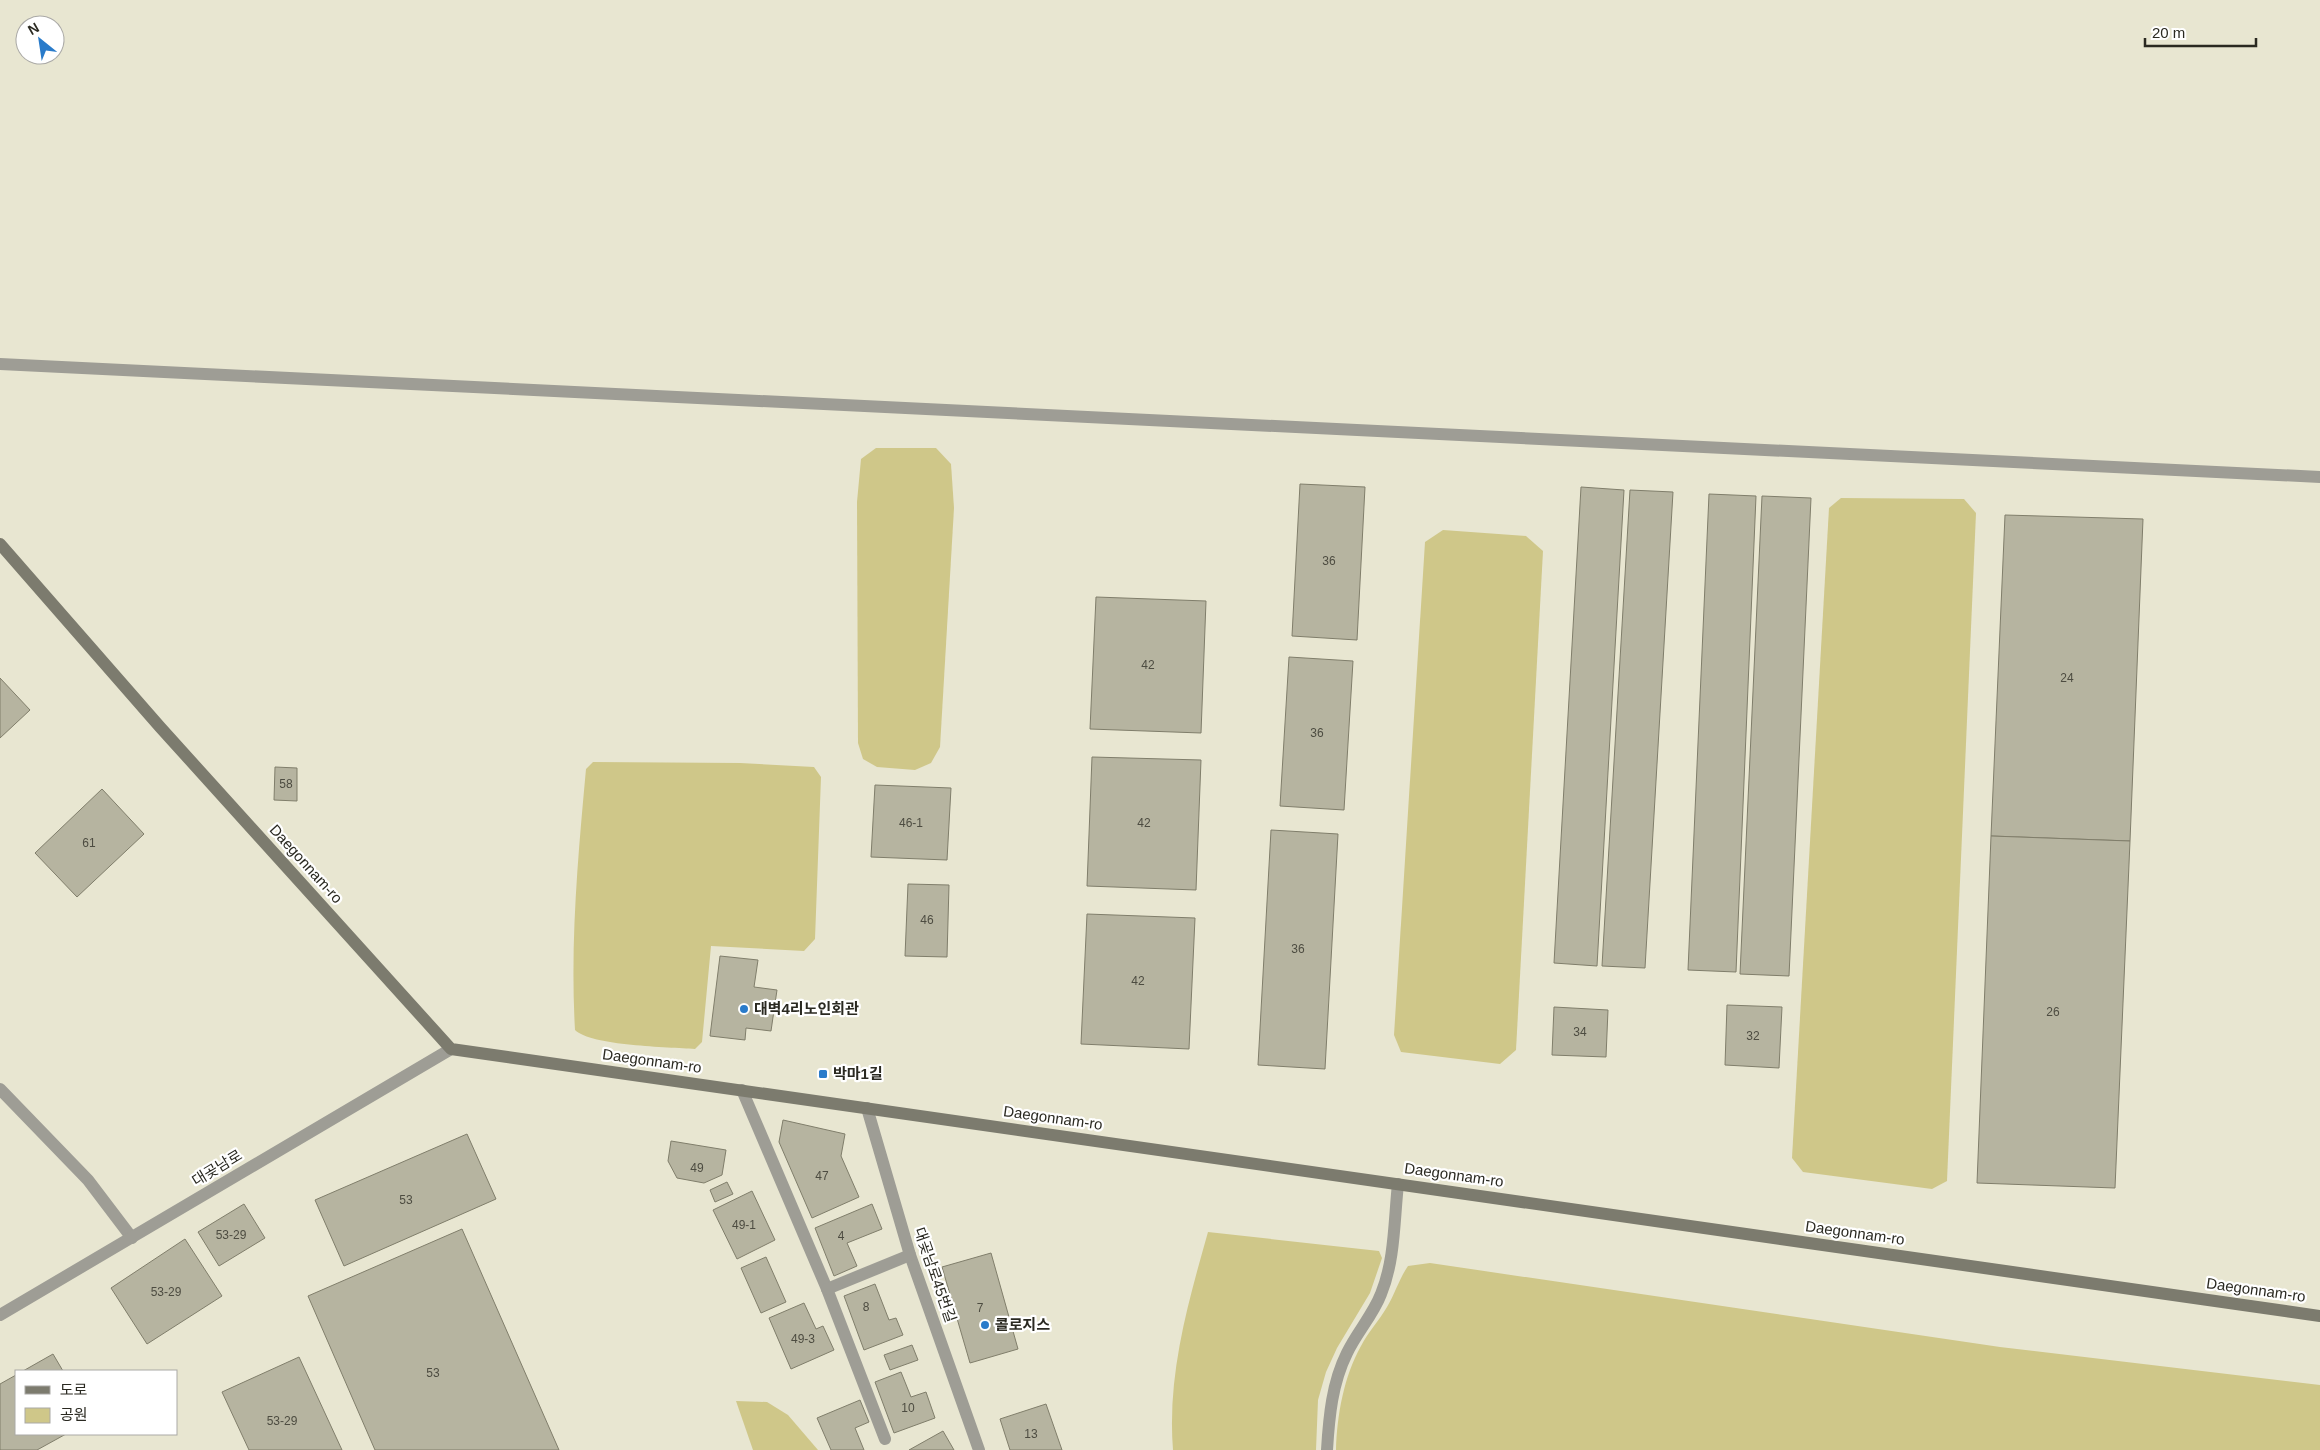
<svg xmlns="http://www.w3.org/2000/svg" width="2320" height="1450" viewBox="0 0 2320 1450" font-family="Helvetica,'Noto Sans KR',sans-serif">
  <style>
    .green { fill: #cfc789 }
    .building { fill: #b6b4a0; stroke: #807e6b }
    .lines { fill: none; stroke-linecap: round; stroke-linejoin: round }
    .lane { stroke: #9e9d95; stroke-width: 12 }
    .street { stroke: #9e9d95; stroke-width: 12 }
    .secondary { stroke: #7c7b6e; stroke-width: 12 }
    .poi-dot { fill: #297bca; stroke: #fff; stroke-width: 2 }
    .labels { text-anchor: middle; stroke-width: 4.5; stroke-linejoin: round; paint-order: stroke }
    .number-label { font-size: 12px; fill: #4d4c41 }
    .street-label { font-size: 15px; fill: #2a2921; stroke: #fff }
    .poi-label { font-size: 15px; font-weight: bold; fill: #2a2921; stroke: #fff; text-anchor: start }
  </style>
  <rect width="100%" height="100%" fill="#e8e6d1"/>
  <g class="green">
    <polygon points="876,448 936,448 951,464 954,508 940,747 931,763 915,770 877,767 863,759 858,743 857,502 861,459"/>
    <polygon points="1841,498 1964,499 1976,513 1947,1181 1932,1189 1803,1172 1792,1158 1829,508"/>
    <polygon points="1443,530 1526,536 1543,551 1516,1050 1500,1064 1401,1052 1394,1035 1425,542"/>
    <path d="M593 762 740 763 814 767 821 777 815 939 804 951 711 946 702 1042 695 1049C669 1047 591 1046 575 1030 570 943 578 856 586 769Z"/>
    <path d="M1208 1232 1379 1251 1382 1258 1370 1293 1337 1348 1326 1372 1318 1400 1316 1450H1173C1167 1375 1188 1303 1208 1232Z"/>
    <path d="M1430 1263 2000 1347 2320 1385V1450H1336C1337 1415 1344 1376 1361 1346 1368 1332 1379 1321 1387 1307 1395 1294 1399 1279 1408 1266Z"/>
    <polygon points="736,1401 767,1402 788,1415 818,1450 753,1450"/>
  </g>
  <g class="building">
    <polygon points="1300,484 1365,487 1357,640 1292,636"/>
    <polygon points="1581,487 1624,490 1597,966 1554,963"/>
    <polygon points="1630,490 1673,492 1645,968 1602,966"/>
    <polygon points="1709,494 1756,496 1736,972 1688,970"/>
    <polygon points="1762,496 1811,498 1789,976 1740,974"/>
    <polygon points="2005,515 2143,519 2130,841 1991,836"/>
    <polygon points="1096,597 1206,601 1201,733 1090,729"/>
    <polygon points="1289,657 1353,661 1344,810 1280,806"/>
    <polygon points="0,678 30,710 0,738"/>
    <polygon points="1092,757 1201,760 1196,890 1087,886"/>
    <polygon points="275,767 297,768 297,801 274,800"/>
    <polygon points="875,785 951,788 947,860 871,857"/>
    <polygon points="102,789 144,834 77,897 35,853"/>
    <polygon points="1271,830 1338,834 1325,1069 1258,1065"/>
    <polygon points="1991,836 2130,841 2115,1188 1977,1183"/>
    <polygon points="908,884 949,885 947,957 905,956"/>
    <polygon points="1087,914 1195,918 1189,1049 1081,1044"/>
    <polygon points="720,956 758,960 754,987 777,990 771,1031 746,1028 745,1040 710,1036"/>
    <polygon points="1727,1005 1782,1007 1779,1068 1725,1065"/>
    <polygon points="1554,1007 1608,1010 1606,1057 1552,1055"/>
    <polygon points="783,1120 845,1134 841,1156 859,1197 812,1218 779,1142"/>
    <polygon points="467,1134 496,1199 344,1266 315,1200"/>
    <polygon points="671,1141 726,1150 722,1175 704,1183 677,1178 668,1161"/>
    <polygon points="727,1182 733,1194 715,1202 710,1190"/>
    <polygon points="752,1191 775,1240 737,1259 713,1210"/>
    <polygon points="244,1204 265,1238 219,1266 198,1232"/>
    <polygon points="872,1204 882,1229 847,1243 857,1266 834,1276 815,1228"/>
    <polygon points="462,1229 559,1450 375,1450 308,1296"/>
    <polygon points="185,1239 222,1296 147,1344 111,1288"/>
    <polygon points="991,1253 1018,1349 970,1363 942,1267"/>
    <polygon points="766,1257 786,1302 761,1313 741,1268"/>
    <polygon points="875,1284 889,1320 896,1318 903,1335 864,1350 844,1296"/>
    <polygon points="804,1303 816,1329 823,1326 834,1350 791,1369 769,1318"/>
    <polygon points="912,1345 918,1360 890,1370 884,1355"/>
    <polygon points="53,1354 63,1371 23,1371"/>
    <polygon points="299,1357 342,1450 249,1450 222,1392"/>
    <polygon points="901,1372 911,1397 926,1392 935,1418 894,1433 875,1382"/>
    <polygon points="16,1375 16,1434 66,1434 37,1450 0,1450 0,1384"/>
    <polygon points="860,1400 869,1422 855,1428 864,1450 831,1450 817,1418"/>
    <polygon points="1046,1404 1062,1450 1010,1450 1000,1419"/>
    <polygon points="943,1431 954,1450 909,1450"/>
  </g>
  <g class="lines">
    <g class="lane">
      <polyline points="0,364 2320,477"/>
      <polyline points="0,1089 88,1180 132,1238"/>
      <polyline points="742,1090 827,1289 885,1439"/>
      <polyline points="867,1108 910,1255 979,1450"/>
      <polyline points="827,1289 910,1255"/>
      <path d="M1327 1450C1329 1417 1332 1383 1347 1353 1357 1332 1373 1315 1381 1294 1395 1260 1394 1220 1398 1184"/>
    </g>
    <polyline class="street" points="0,1315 451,1049"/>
    <polyline class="secondary" points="0,544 160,727 451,1049 2320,1316"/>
  </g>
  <g class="poi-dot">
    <circle cx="744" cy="1009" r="5"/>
    <rect x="818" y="1069" width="10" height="10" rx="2.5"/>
    <circle cx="985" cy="1325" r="5"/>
  </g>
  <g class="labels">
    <g class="number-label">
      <text x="1329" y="565">36</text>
      <text x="1148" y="669">42</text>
      <text x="2067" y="682">24</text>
      <text x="1317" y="737">36</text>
      <text x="286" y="788">58</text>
      <text x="911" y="827">46-1</text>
      <text x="1144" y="827">42</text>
      <text x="89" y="847">61</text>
      <text x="927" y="924">46</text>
      <text x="1298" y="953">36</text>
      <text x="1138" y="985">42</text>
      <text x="2053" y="1016">26</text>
      <text x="1580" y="1036">34</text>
      <text x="1753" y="1040">32</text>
      <text x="697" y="1172">49</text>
      <text x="822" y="1180">47</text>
      <text x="406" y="1204">53</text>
      <text x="744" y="1229">49-1</text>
      <text x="231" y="1239">53-29</text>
      <text x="841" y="1240">4</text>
      <text x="166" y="1296">53-29</text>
      <text x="866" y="1311">8</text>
      <text x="980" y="1312">7</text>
      <text x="803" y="1343">49-3</text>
      <text x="433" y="1377">53</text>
      <text x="908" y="1412">10</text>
      <text x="282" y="1425">53-29</text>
      <text x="1031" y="1438">13</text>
    </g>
    <g class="street-label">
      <text transform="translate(306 864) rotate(48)" y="5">Daegonnam-ro</text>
      <text transform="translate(652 1061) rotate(8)" y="5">Daegonnam-ro</text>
      <text transform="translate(1053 1118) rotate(8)" y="5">Daegonnam-ro</text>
      <text transform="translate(217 1168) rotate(-31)" y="5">대곶남로</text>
      <text transform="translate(1454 1175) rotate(8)" y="5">Daegonnam-ro</text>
      <text transform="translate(1855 1233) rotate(8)" y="5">Daegonnam-ro</text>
      <text transform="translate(935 1275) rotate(71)" y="5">대곶남로45번길</text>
      <text transform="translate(2256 1290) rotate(8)" y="5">Daegonnam-ro</text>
    </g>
    <g class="poi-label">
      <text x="754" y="1014">대벽4리노인회관</text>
      <text x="833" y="1079">박마1길</text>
      <text x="995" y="1330">콜로지스</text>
    </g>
  </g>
  <rect x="15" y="1370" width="162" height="65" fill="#ffffff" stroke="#aaa9a6"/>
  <rect x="25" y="1386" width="25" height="8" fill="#7c7b6e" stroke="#aaa9a6"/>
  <text x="60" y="1395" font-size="15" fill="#2a2921">도로</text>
  <rect x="25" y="1408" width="25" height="15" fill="#cfc789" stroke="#aaa9a6"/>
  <text x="60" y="1420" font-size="15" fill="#2a2921">공원</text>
  <g transform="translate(40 40) rotate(330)"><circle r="24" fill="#ffffff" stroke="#aaa9a6"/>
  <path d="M0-4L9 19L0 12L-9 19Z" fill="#297bca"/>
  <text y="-8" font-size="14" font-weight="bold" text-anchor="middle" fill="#2a2921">N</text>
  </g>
  <path d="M2145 38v8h111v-8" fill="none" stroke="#2a2921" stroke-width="2.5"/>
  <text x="2152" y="38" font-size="15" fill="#2a2921" stroke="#ffffff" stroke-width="4" paint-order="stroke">20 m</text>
</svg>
